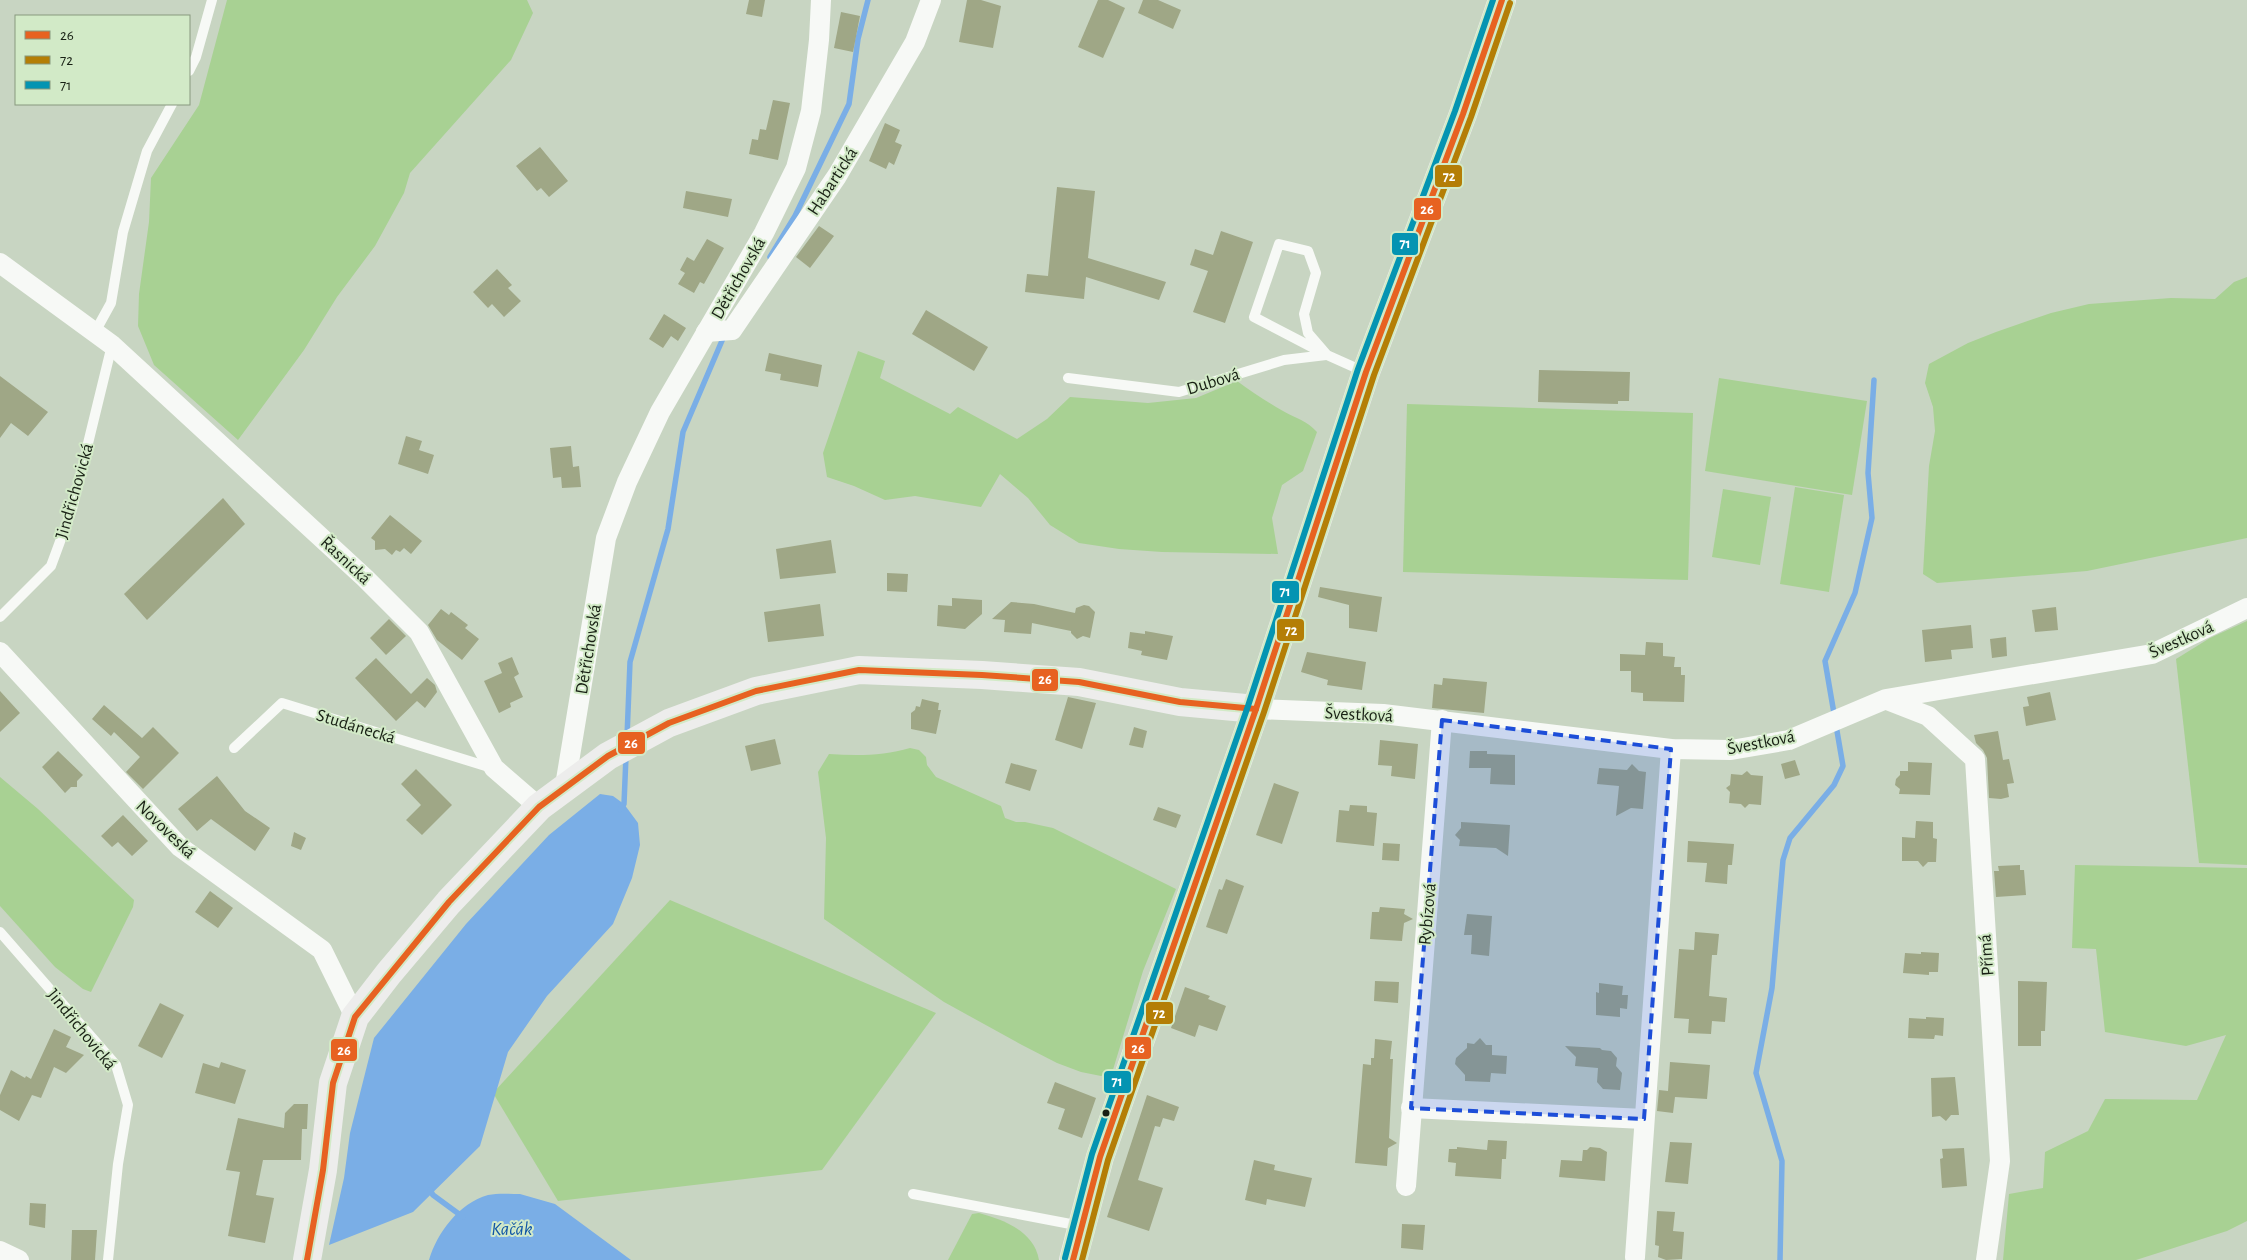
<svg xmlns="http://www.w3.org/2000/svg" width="2247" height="1260" viewBox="0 0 2247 1260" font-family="'Alegreya Sans',sans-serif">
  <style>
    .green { fill: #a8d193 }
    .water { fill: #7aaee6 }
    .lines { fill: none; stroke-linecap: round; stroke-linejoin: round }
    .stream { stroke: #7aaee6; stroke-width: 5.5 }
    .building { fill: #9fa786 }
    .lane { stroke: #f7f9f6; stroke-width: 10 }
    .street { stroke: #f7f9f6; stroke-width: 20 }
    .secondary { stroke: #ededec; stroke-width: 28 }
    .bus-1-casing { stroke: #d2eac7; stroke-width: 10 }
    .bus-2-casing { stroke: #d2eac7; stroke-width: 10 }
    .bus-3-casing { stroke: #d2eac7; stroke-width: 10 }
    .bus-1 { stroke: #e76221; stroke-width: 6 }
    .bus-2 { stroke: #b47e06; stroke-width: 6 }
    .bus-3 { stroke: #0494b2; stroke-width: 6 }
    .marked { fill: #1d4ed8; fill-opacity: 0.2; stroke: #1d4ed8; stroke-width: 4; stroke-dasharray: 10 6; stroke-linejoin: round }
    .bus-dot { fill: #182014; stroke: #d2eac7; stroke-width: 2 }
    .labels { text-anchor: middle; stroke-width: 4; stroke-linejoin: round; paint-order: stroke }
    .street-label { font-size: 18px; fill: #182014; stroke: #d2eac7 }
    .water-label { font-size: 19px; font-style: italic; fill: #1056a5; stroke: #d2eac7 }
    .line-badge { stroke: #d2eac7; stroke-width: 2 }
    .badge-label { font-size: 14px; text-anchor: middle; font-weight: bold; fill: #fff }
  </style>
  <rect width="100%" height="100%" fill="#c8d5c2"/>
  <g class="green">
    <polygon points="227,0 527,0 533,13 511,60 410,173 404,193 375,246 337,297 304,350 238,440 154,365 138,326 139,294 149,222 151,178 199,105"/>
    <polygon points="2247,277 2247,538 2087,571 1937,583 1923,574 1929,466 1935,431 1933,407 1925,383 1929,364 1968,343 1996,332 2051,313 2089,304 2171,298 2215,299 2234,282"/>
    <path d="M858 351 885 361 880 378 950 414 958 407 1017 439 1047 419 1070 397 1148 403 1196 398 1237 381C1252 392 1267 402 1283 411 1297 419 1306 420 1317 432L1303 471 1282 485 1272 518 1278 554 1162 552 1119 549 1079 543 1050 525 1028 498 1000 474 981 507 915 496 885 500 854 486 827 477 823 453Z"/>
    <polygon points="1719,378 1867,401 1852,495 1705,471"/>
    <polygon points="1407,404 1693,413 1688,580 1403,572"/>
    <polygon points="1795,487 1844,495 1829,592 1780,584"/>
    <polygon points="1723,489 1771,497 1760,565 1712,557"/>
    <polygon points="2247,621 2247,865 2199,863 2176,659 2210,638"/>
    <path d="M910 748 919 750 926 757 927 765 936 777 1001 806 1005 818 1016 822H1025L1053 828 1176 889 1143 971 1112 1073 1101 1076 1081 1072 1057 1063 1022 1045 944 1002 824 919 826 838 818 772 829 754C856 756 884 756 910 748Z"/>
    <polygon points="0,777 38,809 134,900 133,907 91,992 83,989 55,967 0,906"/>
    <polygon points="2075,865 2247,868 2247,1221 2227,1231 2136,1260 2003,1260 2009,1194 2043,1188 2045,1152 2088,1131 2105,1099 2197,1100 2226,1035 2186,1046 2105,1032 2096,949 2072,948"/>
    <polygon points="670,900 936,1013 822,1170 558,1201 493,1093"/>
    <path d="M979 1213C1004 1220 1034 1231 1039 1260H948L972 1214Z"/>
  </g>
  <g class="water">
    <polygon points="600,794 613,796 624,804 638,823 640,845 632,878 613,924 547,996 508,1052 480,1146 413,1212 329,1245 344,1178 350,1133 374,1038 466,924 549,835"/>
    <path d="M520 1194 555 1204 631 1260H429C437 1233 459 1203 488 1195 498 1193 510 1194 520 1194Z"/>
  </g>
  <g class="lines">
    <g class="stream">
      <polyline points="770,257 795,216 849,104 858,39 868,0"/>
      <polyline points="627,737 630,662 668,529 683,432 724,336"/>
      <polyline points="620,810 624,804 626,756"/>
      <polyline points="430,1190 433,1195 463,1217"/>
      <polyline points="1780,1260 1782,1161 1756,1073 1772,988 1783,860 1790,838 1834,785 1843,766 1825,661 1855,593 1872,518 1868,473 1874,380"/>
    </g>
  </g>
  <g class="building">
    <polygon points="749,0 765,0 762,17 746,14"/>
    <polygon points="967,0 981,0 1001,6 993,48 959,42"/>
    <polygon points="1098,0 1108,0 1125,8 1103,58 1078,47"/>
    <polygon points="1143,0 1158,0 1181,10 1173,29 1138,13"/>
    <polygon points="841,12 860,16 853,52 834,48"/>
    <polygon points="773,100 790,103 778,160 749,154 752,139 758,140 760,129 766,130"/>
    <polygon points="885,123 900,130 895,142 902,145 894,165 889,162 886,169 869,161"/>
    <polygon points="540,147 568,181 549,197 541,188 537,191 516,166"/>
    <polygon points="1057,187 1095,191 1088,258 1166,282 1159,300 1086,277 1084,299 1025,292 1027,274 1048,276"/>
    <polygon points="686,191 732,199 728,217 683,208"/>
    <polygon points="819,226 834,236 810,268 796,257"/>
    <polygon points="1221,231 1253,242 1225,323 1193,312 1208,271 1190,265 1195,249 1213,255"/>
    <polygon points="707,239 724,248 704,284 700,282 694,293 678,284 685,273 680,270 687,257 694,261"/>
    <polygon points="497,269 512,285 508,288 521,301 504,317 492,304 488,308 473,292"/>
    <polygon points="926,310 988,347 974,371 912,334"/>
    <polygon points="664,314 686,328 678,341 671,336 663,348 649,339"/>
    <polygon points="769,353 822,365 818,387 780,380 781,374 765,371"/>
    <polygon points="1539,370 1630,372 1629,401 1618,401 1618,404 1538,402"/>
    <polygon points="0,376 48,412 28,436 11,423 0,438"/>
    <polygon points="406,436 422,441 419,450 434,455 428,474 398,464"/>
    <polygon points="571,446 573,467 579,466 581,487 562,488 561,477 553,478 550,448"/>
    <polygon points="223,498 245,524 147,620 124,594"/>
    <polygon points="390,515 422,541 411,554 404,548 400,552 396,550 392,555 385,549 375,550 375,541 371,538"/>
    <polygon points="831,540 836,573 780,579 776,549"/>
    <polygon points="887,573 908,574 907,592 887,591"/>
    <polygon points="1320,587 1382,597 1377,632 1349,628 1349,605 1318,597"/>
    <polygon points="952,598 982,600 982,614 965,629 937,626 938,605 952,606"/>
    <polygon points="1011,602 1034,604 1075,613 1076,608 1084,605 1089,606 1095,612 1090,638 1083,636 1077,639 1071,633 1071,631 1032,623 1031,634 1004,632 1005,620 992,619"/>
    <polygon points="820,604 824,636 768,642 764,612"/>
    <polygon points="2056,607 2058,630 2035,632 2032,610"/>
    <polygon points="441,609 449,615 451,612 468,625 465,628 479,639 462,660 437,640 428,625"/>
    <polygon points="389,619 406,636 386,655 370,638"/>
    <polygon points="1971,625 1973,648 1951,650 1952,659 1925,662 1922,630"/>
    <polygon points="1145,631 1173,636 1167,660 1141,655 1142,651 1128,648 1130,632 1145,634"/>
    <polygon points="2006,637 2007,656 1992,658 1990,639"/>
    <polygon points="1646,642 1663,643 1663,656 1675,657 1674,667 1681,667 1681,675 1685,675 1684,702 1643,701 1643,693 1631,692 1631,671 1620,671 1620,654 1645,655"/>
    <polygon points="1307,652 1366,662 1362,690 1327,685 1328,680 1301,672"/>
    <polygon points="512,657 519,674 514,677 523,697 510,703 511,707 499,713 484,681 502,673 498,663"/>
    <polygon points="376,658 411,694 427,678 435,685 437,692 425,708 417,701 396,721 355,678"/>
    <polygon points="1443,678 1487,682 1484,713 1432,708 1434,684 1442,685"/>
    <polygon points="0,691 20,713 0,732"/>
    <polygon points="2050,692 2056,720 2026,726 2023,707 2029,706 2027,697"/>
    <polygon points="1068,697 1096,703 1082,749 1055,740"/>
    <polygon points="922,699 939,703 938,710 941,710 936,734 911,729 911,713 915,710 916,706 920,707"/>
    <polygon points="104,705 142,738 153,727 179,753 143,789 126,772 140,757 114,732 111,736 92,719"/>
    <polygon points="1134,727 1147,731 1143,748 1129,745"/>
    <polygon points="1998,731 2003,760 2009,759 2014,783 2007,784 2009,797 2001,799 1989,798 1987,758 1983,750 1976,743 1974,735"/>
    <polygon points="775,739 781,764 751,771 745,746"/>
    <polygon points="1380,740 1418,744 1415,779 1391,776 1392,766 1378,765"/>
    <polygon points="58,751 83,775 77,781 77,787 71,787 65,793 42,767"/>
    <polygon points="1470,751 1487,751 1487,754 1515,755 1515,785 1490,784 1491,768 1469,768"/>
    <polygon points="1795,760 1800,775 1785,779 1781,764"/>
    <polygon points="1908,762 1932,763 1930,795 1899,794 1900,789 1895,785 1896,779 1900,775 1900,771 1908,771"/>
    <polygon points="1011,763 1037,770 1030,791 1005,783"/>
    <polygon points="1632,764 1639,771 1646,772 1643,809 1631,808 1616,816 1619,786 1597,784 1599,768 1627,770"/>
    <polygon points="416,769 452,805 422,835 406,820 421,805 401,784"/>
    <polygon points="1747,771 1751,775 1763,776 1761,805 1749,804 1745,808 1741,804 1729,803 1730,792 1726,788 1730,785 1731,774 1742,775"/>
    <polygon points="217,776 245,811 270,828 255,851 211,819 197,831 178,809"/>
    <polygon points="1274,783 1299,792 1282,844 1256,835"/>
    <polygon points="1350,805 1367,806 1367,812 1377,813 1374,846 1336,842 1339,810 1349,811"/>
    <polygon points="1158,807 1181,815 1176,828 1153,820"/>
    <polygon points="123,815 148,841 132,856 118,842 112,847 101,836"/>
    <polygon points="1916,821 1933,822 1933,838 1937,839 1936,862 1928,862 1923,867 1918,861 1902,861 1902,837 1915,838"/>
    <polygon points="1461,822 1510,825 1508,856 1496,848 1459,846 1460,840 1455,835 1461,828"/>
    <polygon points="294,832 306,838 301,850 291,846"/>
    <polygon points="1688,841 1734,844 1732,865 1728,865 1727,884 1705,882 1707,863 1687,862"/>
    <polygon points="1383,843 1400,844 1399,861 1382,860"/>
    <polygon points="2020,865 2020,870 2024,870 2026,895 1996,897 1994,871 1999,871 1998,866"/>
    <polygon points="1226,879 1244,886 1227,934 1206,927 1219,889 1222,890"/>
    <polygon points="210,891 233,908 218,928 195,912"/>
    <polygon points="1380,907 1405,909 1404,914 1413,919 1404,923 1402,941 1370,939 1372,912 1379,912"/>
    <polygon points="1467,914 1492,916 1489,956 1471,954 1472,935 1464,935"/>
    <polygon points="1695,932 1719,934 1717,955 1712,955 1709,996 1727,998 1725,1022 1712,1021 1711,1034 1688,1033 1689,1019 1674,1018 1679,949 1694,950"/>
    <polygon points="1921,952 1939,953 1938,972 1929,972 1929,975 1903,973 1905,953 1921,954"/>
    <polygon points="1375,981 1399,982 1398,1003 1374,1001"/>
    <polygon points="2018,981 2047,982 2045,1031 2041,1031 2041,1046 2018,1046"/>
    <polygon points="1599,983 1623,986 1622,995 1628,995 1627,1009 1620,1008 1620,1017 1596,1015 1596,992 1599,993"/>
    <polygon points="1185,987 1210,996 1208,999 1226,1006 1217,1031 1199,1025 1195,1037 1171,1028"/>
    <polygon points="160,1003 184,1015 162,1058 138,1046"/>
    <polygon points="1926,1017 1944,1018 1943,1036 1935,1035 1934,1039 1908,1038 1909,1018 1926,1019"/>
    <polygon points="54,1029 71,1037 66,1047 84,1055 66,1073 54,1067 41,1098 32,1095 19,1121 0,1110 0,1095 11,1070 25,1078 26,1076 31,1079"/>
    <polygon points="1480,1038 1486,1045 1492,1045 1492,1055 1507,1056 1506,1074 1491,1073 1490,1082 1465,1081 1465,1075 1455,1064 1456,1058 1467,1048 1467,1043 1474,1044"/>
    <polygon points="1375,1039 1392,1041 1390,1059 1393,1059 1389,1138 1397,1143 1388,1148 1387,1166 1355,1163 1363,1064 1371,1065 1371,1058 1374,1058"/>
    <polygon points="1565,1046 1600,1048 1602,1050 1611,1051 1617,1058 1616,1066 1622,1073 1620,1090 1603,1089 1597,1082 1598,1068 1575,1066 1576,1057"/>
    <polygon points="221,1062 246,1070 235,1104 195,1093 203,1063 219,1068"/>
    <polygon points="1670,1062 1710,1065 1707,1099 1675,1097 1673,1113 1657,1111 1659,1090 1668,1091"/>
    <polygon points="1955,1077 1959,1115 1951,1115 1946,1121 1940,1116 1932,1117 1931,1078"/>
    <polygon points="1055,1082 1096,1098 1082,1138 1058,1129 1065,1109 1047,1103"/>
    <polygon points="1147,1095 1179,1107 1174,1121 1163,1118 1160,1127 1155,1126 1138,1180 1163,1188 1149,1231 1107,1217"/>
    <polygon points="294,1104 308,1104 307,1129 302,1129 301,1160 263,1160 256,1195 274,1198 265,1243 228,1236 240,1172 226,1170 238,1118 284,1128 285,1113"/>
    <polygon points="1488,1140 1507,1141 1506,1159 1502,1159 1501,1179 1455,1176 1456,1163 1448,1162 1449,1149 1457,1149 1457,1147 1487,1150"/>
    <polygon points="1670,1142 1692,1143 1688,1184 1665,1182"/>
    <polygon points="1590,1147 1600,1148 1607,1152 1605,1181 1559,1177 1561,1160 1582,1161 1583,1150 1587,1150"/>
    <polygon points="1964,1148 1967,1186 1942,1188 1940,1159 1943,1158 1942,1149"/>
    <polygon points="1254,1160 1275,1165 1274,1170 1312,1178 1305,1207 1267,1199 1266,1205 1245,1200"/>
    <polygon points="30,1203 46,1204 45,1228 29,1225"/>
    <polygon points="1657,1211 1675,1212 1673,1231 1684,1232 1682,1259 1666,1260 1658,1257 1659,1246 1655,1245"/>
    <polygon points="1402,1224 1425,1225 1423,1250 1401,1248"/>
    <polygon points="72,1230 97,1230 95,1260 71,1260"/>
  </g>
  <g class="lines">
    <g class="lane">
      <polyline points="189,71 196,57 212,0"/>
      <polyline points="95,332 111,303 123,232 147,151 172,104"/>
      <polyline points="1327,355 1308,333 1304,314 1316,273 1308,251 1279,244 1254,317 1327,355 1365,372"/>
      <polyline points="1068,378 1179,392 1284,360 1326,355"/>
      <polyline points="0,617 51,566 72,509 112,345"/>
      <polyline points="234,748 282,703 492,768"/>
      <polyline points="0,932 116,1065 128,1105 118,1164 108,1260"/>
      <polyline points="913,1194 1081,1226"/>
    </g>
    <g class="street">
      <polyline points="0,263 112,345 365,578 419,632 494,768 539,807"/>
      <polyline points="706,332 732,330 837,176 915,42 931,0"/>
      <polyline points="0,652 180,847 322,950 355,1017"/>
      <polyline points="1887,700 1928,716 1975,759 2000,1161 1986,1260"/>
      <polyline points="1256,709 1383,714 1671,749 1731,750 1789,740 1886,699 2152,654 2247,608"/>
      <polyline points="565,786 606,538 627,482 660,412 764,233 796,168 811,111 819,40 821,0"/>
      <polyline points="1411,1108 1644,1119"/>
      <polyline points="1406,1186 1442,720"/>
      <polyline points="0,1251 19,1260"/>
      <polyline points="1635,1257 1671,749"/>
    </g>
    <g class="secondary">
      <polyline points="307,1260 323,1170 333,1083 355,1017 389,973 449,902 539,807 608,756 669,723 756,691 859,670 982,675 1079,682 1180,702 1256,709"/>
      <polyline points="1073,1260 1100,1157 1256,709 1366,372 1463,114 1502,0"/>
    </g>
    <defs>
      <g id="bus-1">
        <polyline points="307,1260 323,1170 333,1083 355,1017 449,902 539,807 608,756 669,723 756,691 859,670 982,675 1079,682 1180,702 1256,709"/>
        <polyline points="1073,1260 1100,1157 1256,709 1366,372 1463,114 1502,0"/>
      </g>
      <polyline id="bus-2" points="1082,1260 1108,1160 1264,712 1374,375 1471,117 1510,3"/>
      <polyline id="bus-3" points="1065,1258 1092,1154 1248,706 1358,369 1455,111 1493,0"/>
    </defs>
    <use href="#bus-1" class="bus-1-casing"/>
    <use href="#bus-2" class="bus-2-casing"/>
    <use href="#bus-3" class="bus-3-casing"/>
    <use href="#bus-1" class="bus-1"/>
    <use href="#bus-2" class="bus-2"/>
    <use href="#bus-3" class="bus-3"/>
  </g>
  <path class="marked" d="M1442 720 1671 749 1644 1119 1411 1108Z"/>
  <circle class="bus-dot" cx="1106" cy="1113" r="4.5"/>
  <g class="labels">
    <g class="street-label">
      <text transform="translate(832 181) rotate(-57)" y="6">Habartická</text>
      <text transform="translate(738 278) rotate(-60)" y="6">Dětřichovská</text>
      <text transform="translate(1213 381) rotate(-17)" y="6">Dubová</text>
      <text transform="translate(74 491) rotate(-74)" y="6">Jindřichovická</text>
      <text transform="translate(346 560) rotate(43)" y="6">Řasnická</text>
      <text transform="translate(2181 639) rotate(-24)" y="6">Švestková</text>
      <text transform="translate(588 649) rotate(-81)" y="6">Dětřichovská</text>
      <text transform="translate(1359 714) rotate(3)" y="6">Švestková</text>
      <text transform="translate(356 726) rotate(17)" y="6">Studánecká</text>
      <text transform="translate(1761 742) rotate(-11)" y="6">Švestková</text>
      <text transform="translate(166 829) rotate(44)" y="6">Novoveská</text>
      <text transform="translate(1427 914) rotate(-85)" y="6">Rybízová</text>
      <text transform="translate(1986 955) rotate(-94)" y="6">Přímá</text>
      <text transform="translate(82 1029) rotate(51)" y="6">Jindřichovická</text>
    </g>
    <g class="water-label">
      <text x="512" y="1235">Kačák</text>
    </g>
  </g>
  <g class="line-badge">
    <rect x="1434" y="164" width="29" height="24" rx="5" fill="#b47e06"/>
    <rect x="1413" y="197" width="29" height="24" rx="5" fill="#e76221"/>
    <rect x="1391" y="232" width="28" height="24" rx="5" fill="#0494b2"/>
    <rect x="1271" y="580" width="29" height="24" rx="5" fill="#0494b2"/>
    <rect x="1276" y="618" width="29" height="24" rx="5" fill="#b47e06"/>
    <rect x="1031" y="668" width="28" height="24" rx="5" fill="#e76221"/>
    <rect x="617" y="731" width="29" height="24" rx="5" fill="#e76221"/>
    <rect x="1145" y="1001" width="29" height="24" rx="5" fill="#b47e06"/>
    <rect x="1124" y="1036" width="28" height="24" rx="5" fill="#e76221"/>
    <rect x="330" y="1038" width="28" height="24" rx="5" fill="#e76221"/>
    <rect x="1103" y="1070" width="29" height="24" rx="5" fill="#0494b2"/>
  </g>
  <g class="badge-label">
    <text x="1449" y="181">72</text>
    <text x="1427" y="214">26</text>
    <text x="1405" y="248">71</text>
    <text x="1285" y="596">71</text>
    <text x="1291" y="635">72</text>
    <text x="1045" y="684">26</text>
    <text x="631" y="748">26</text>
    <text x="1159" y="1018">72</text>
    <text x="1138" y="1053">26</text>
    <text x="344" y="1055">26</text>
    <text x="1117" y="1086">71</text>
  </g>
  <rect x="15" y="15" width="175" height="90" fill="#d2eac7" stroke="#88997f"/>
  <rect x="25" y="31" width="25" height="8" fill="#e76221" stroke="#88997f"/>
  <text x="60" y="40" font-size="15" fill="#182014">26</text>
  <rect x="25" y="56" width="25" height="8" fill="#b47e06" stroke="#88997f"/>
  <text x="60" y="65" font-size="15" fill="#182014">72</text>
  <rect x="25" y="81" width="25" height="8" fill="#0494b2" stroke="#88997f"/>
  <text x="60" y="90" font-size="15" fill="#182014">71</text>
</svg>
